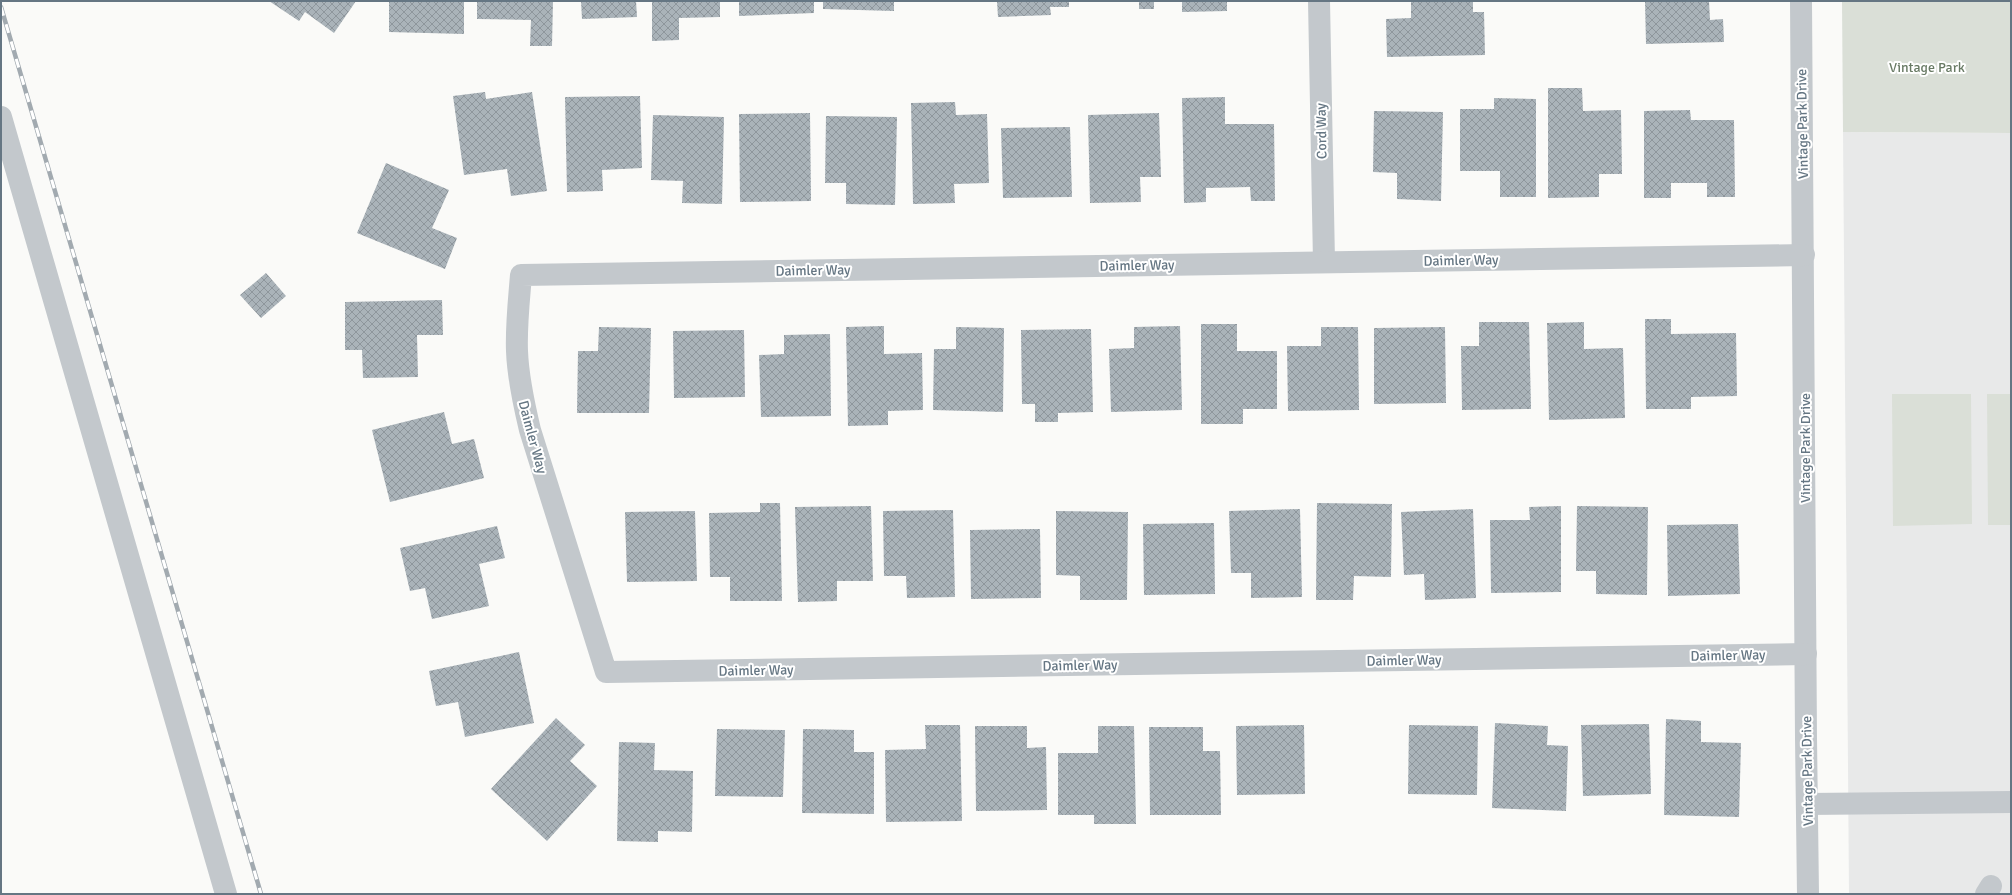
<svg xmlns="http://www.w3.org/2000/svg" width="2012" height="895" viewBox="0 0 2012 895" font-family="Signika,sans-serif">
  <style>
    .built { fill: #e8e9e9 }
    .park { fill: #dadfd7 }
    .building { fill: url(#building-cross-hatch) }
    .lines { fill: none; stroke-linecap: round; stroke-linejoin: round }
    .minor { stroke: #c3c8cc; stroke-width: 22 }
    .rail-casing { stroke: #a2aab0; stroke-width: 4.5 }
    .rail { stroke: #fff; stroke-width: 3; stroke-dasharray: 9; stroke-linecap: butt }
    .labels { text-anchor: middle; stroke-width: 4; stroke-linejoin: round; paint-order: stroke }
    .park-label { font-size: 14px; fill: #687a64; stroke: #fff }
    .street-label { font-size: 14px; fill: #657683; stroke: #fff }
  </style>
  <defs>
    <pattern id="building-cross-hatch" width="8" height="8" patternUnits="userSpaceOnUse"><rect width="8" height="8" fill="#aab3b9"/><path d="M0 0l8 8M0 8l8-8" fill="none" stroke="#8e969c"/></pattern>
  </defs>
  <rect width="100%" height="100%" fill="#fafaf8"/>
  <polygon class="built" points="1843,132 2011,133 2011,894 1849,894"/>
  <g class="park">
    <polygon points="1842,1 2011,1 2011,133 1843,132"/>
    <polygon points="1892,394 1971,394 1972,524 1893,526"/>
    <polygon points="1987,394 2011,394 2011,525 1988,525"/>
  </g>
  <g class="building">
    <polygon points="269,1 356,1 334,33 305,12 299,21"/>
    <polygon points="389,1 464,1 464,34 389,32"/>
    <polygon points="477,1 553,1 552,46 530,46 531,20 477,19"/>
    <polygon points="581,1 636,1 637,17 582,19"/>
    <polygon points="652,1 720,1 720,17 679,18 679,40 652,41"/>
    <polygon points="739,1 814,1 814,13 739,16"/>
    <polygon points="823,1 894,1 894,11 823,9"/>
    <polygon points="997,1 1069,1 1069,7 1050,7 1051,15 998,17"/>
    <rect x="1139" y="1" width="15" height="8"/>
    <polygon points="1182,1 1227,1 1227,11 1182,12"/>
    <polygon points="1411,1 1473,1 1473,12 1484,12 1485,55 1387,57 1386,19 1411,18"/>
    <polygon points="1645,1 1709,1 1710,20 1723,19 1724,42 1646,44"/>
    <polygon points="1548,88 1582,88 1583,111 1621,110 1622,174 1599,174 1599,197 1548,198"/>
    <polygon points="485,92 486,99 532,92 547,191 511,196 507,169 464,175 453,96"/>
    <polygon points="640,96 642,168 602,170 603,191 567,192 565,97"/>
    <polygon points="1225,97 1225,124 1274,124 1275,201 1251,201 1250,187 1206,188 1206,202 1184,203 1182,98"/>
    <polygon points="1494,98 1536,99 1536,197 1500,197 1500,171 1460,171 1460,109 1494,109"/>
    <polygon points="955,102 956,115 987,114 989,183 954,184 955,203 913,204 911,103"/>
    <polygon points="1690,110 1691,120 1734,120 1735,197 1707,197 1707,183 1671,183 1671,198 1644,198 1644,111"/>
    <polygon points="1374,111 1443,112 1441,201 1397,199 1397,173 1373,172"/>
    <polygon points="810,113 811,201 740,202 739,114"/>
    <polygon points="1159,113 1161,177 1140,177 1141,202 1090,203 1088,115"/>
    <polygon points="653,115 724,117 722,204 682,203 683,181 651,180"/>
    <polygon points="826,116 897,117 895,205 846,204 846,183 825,183"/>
    <polygon points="1070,127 1072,197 1003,198 1001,128"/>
    <polygon points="386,163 449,190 432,228 457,238 445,269 357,233"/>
    <polygon points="266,273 286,296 261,318 240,295"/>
    <polygon points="442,300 443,335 417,335 418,377 363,378 362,350 345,350 345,302"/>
    <polygon points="1645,319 1671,319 1671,334 1736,333 1737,396 1691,397 1691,409 1646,409"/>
    <polygon points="1479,322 1529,322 1531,409 1462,410 1461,346 1479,346"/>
    <polygon points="1584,322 1584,349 1623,348 1625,418 1549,420 1547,323"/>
    <polygon points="1201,324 1237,324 1237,351 1277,351 1277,409 1243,409 1243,424 1201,424"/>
    <polygon points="884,326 884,354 922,353 923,410 888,411 888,425 848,426 846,327"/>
    <polygon points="1180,326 1182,410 1111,412 1109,349 1134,348 1134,327"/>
    <polygon points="599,327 651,328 649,413 577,413 578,351 598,351"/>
    <polygon points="956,327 1004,328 1003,412 933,410 934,349 956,349"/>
    <polygon points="1321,327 1358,327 1359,410 1288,411 1287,346 1321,346"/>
    <polygon points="1445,327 1446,403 1374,404 1374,328"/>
    <polygon points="1091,329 1093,412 1058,413 1058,422 1035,422 1035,404 1022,404 1021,330"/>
    <polygon points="744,330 745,397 674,398 673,331"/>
    <polygon points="830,334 831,416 761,417 759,355 784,354 784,335"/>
    <polygon points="444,412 452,444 474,439 484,478 390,502 372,430"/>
    <polygon points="760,503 780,503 782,601 730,601 730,577 710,577 709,513 760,512"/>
    <polygon points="1317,503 1392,504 1391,577 1354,576 1353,600 1316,600"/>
    <polygon points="871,506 873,581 837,581 837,601 798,602 795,507"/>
    <polygon points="1561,506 1561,592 1491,593 1490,520 1530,520 1529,507"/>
    <polygon points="1577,506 1648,507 1647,595 1596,594 1596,571 1576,571"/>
    <polygon points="1300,509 1302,597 1251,598 1251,573 1231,573 1229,511"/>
    <polygon points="1473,509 1476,598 1425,600 1424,574 1404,575 1401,512"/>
    <polygon points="953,510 955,597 907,598 906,576 884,576 883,511"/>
    <polygon points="695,511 697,581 627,582 625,512"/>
    <polygon points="1056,511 1128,512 1127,600 1080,600 1080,576 1056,575"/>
    <polygon points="1214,523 1215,594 1144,595 1143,524"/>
    <polygon points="1738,524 1740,594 1668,596 1667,525"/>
    <polygon points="497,526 505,558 479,564 489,606 432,619 425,588 410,591 400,548"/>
    <polygon points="1040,529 1041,598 971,599 970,530"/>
    <polygon points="519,652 534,723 465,737 458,702 436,706 429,671"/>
    <polygon points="556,718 585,745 570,761 597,786 547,841 491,789"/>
    <polygon points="1666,719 1701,721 1701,742 1741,743 1739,817 1664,815"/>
    <polygon points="1495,723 1548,726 1547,745 1568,746 1566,811 1492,808"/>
    <polygon points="1649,724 1651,794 1583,796 1581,725"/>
    <polygon points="925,725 960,725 962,821 886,822 885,750 926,749"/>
    <polygon points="1304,725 1305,794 1237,795 1236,726"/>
    <polygon points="1409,725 1478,726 1477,795 1408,794"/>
    <polygon points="975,726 1027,726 1027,748 1046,747 1047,810 976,811"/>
    <polygon points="1098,726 1134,726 1136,824 1094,824 1094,815 1058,815 1058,753 1098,753"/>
    <polygon points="1149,727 1203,727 1203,751 1220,751 1221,815 1150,815"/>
    <polygon points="717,729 785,730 783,797 715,796"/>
    <polygon points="803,729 854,730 854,752 874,752 874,814 802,813"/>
    <polygon points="619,742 655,743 654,770 693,771 692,832 658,831 658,842 617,841"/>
  </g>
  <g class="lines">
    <g class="minor">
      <polyline points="1319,1 1324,262"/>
      <polyline points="1801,1 1806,738 1808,894"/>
      <polyline points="1,117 226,894"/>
      <path d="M1804 255 521 275C519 300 516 326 517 351 518 378 524 405 530 430L606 672 1806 654"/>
      <polyline points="1807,804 2011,802"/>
      <polyline points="1986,894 1991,886"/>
    </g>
    <defs>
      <polyline id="rail" points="1,7 261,894"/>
    </defs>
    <use href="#rail" class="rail-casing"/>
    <use href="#rail" class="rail"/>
  </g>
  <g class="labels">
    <g class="park-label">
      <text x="1927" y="72">Vintage Park</text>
    </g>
    <g class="street-label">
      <text transform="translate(1802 124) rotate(-91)" y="5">Vintage Park Drive</text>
      <text transform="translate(1321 131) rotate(-91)" y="5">Cord Way</text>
      <text transform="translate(1461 260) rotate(-1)" y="5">Daimler Way</text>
      <text transform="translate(1137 265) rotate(-1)" y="5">Daimler Way</text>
      <text transform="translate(813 270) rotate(-1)" y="5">Daimler Way</text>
      <text transform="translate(533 437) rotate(75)" y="5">Daimler Way</text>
      <text transform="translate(1805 448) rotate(-90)" y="5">Vintage Park Drive</text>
      <text transform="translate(1728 655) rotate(-1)" y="5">Daimler Way</text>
      <text transform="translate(1404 660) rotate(-1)" y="5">Daimler Way</text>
      <text transform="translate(1080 665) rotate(-1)" y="5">Daimler Way</text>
      <text transform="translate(756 670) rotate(-1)" y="5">Daimler Way</text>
      <text transform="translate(1807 771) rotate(-91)" y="5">Vintage Park Drive</text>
    </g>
  </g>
  <rect width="2012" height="895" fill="none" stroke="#657683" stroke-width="4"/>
</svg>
